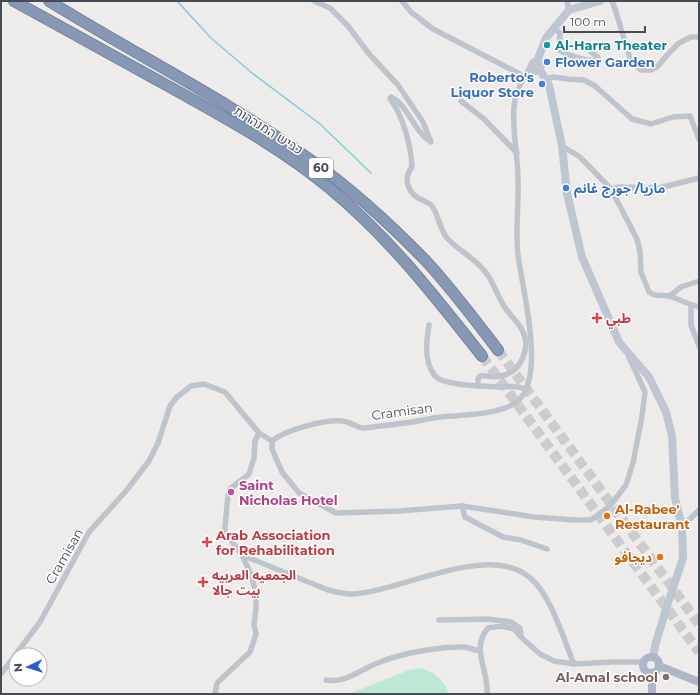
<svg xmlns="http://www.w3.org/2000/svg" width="700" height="695" viewBox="0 0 700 695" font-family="Montserrat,'Noto Sans Arabic',Heebo,sans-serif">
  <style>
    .green { fill: #bde8d3 }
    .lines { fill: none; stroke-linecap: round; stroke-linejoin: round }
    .stream { stroke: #8ec5e1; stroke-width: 1.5 }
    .highway-tunnel { stroke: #cccbcd; stroke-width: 10; stroke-dasharray: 10 5; stroke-linecap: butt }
    .highway-casing { stroke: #7383a1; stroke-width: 12 }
    .street { stroke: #bec4cc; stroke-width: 5.5 }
    .secondary { stroke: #bfc6d2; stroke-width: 8 }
    .primary { stroke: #adb7c8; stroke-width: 8 }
    .highway { stroke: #8798b5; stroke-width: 10 }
    .culture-dot { fill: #0f9aa8; stroke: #fff; stroke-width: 1.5 }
    .shop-dot { fill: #3f7fe0; stroke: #fff; stroke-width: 1.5 }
    .health-dot { fill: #e0444e; stroke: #fff; stroke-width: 1.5 }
    .hotel-dot { fill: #d1479c; stroke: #fff; stroke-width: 1.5 }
    .food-dot { fill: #e8710a; stroke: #fff; stroke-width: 1.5 }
    .education-dot { fill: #8d6e63; stroke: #fff; stroke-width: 1.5 }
    .labels { text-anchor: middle; stroke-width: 3; stroke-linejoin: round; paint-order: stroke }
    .shield { fill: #fff; stroke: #7e8289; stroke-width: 1 }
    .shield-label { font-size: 12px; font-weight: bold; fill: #464c56 }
    .culture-label { font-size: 13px; font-weight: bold; fill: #0d838f; stroke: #fff; text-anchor: start }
    .shop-label { font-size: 13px; font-weight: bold; fill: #366cbe; stroke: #fff; text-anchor: start }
    .street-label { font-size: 13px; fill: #464c56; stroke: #fff }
    .health-label { font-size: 13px; font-weight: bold; fill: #be3a42; stroke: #fff; text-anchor: start }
    .hotel-label { font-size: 13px; font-weight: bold; fill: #b23c85; stroke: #fff; text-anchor: start }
    .food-label { font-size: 13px; font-weight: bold; fill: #c56008; stroke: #fff; text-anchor: start }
    .education-label { font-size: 13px; font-weight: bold; fill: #785e54; stroke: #fff; text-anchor: end }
  </style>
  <rect width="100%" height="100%" fill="#eeebeb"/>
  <path class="green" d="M421 668C435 672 444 680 449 694H349L409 670Z"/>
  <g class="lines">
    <polyline class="stream" points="177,1 211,38 252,73 320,124 371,173"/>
    <g class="highway-tunnel">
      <polyline points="498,350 699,624"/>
      <polyline points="482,356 699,652"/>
    </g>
    <defs>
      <g id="highway">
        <path d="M14 1C72 33 130 65 188 97 236 124 285 151 328 187 389 237 433 294 482 356"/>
        <path d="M49 1C136 55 229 101 312 161 353 190 391 225 426 261 452 289 475 320 498 350"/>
      </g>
    </defs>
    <use href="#highway" class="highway-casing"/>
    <g class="street">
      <path d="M314 1 330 8 348 26 370 55 398 85 423 122 431 142C414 132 408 105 391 97L390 99C403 115 411 146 412 167 404 177 406 190 418 198 422 200 428 202 431 205 437 210 440 230 447 238 456 248 467 254 477 263 493 277 494 290 504 306 509 314 516 320 521 328 532 346 522 372 501 376 494 378 487 375 480 376L478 379V386"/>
      <polyline points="402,1 411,12 433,29 520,74 524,78"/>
      <polyline points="567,1 569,10"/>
      <polyline points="612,1 616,12 631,62 641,70 651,70 658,66 668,54 679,43 691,37 699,37"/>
      <path d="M554 29 560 33 559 50C571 57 585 61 599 61L598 57 591 52"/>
      <polyline points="545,79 554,77 568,79 584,80 595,86 632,119 651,124 673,117 690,116 699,139"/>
      <polyline points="461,101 484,119 517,153"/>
      <polyline points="562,146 580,157 611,189 637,239 640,251 641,272 649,292 654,295 670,296 687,303 699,307"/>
      <polyline points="611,189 619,187 659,188 699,178"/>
      <polyline points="670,296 681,287 699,281"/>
      <polyline points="691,305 691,325 699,346"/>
      <path d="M429 325C426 341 424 363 435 376 444 386 484 386 498 387 507 387 517 385 525 389"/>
      <polyline points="272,441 272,449 282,472 299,493 336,513 399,511 462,506 534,517 575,520 591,520 610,506 626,485 633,463 642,416 645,392 629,357"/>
      <polyline points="462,506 465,517 503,537 521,540 547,549"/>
      <polyline points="682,527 699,510"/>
      <path d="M242 555 328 590C336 592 344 594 352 594 403 592 500 535 538 586 554 606 564 640 574 664"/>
      <polyline points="439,620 488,619 511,622 520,628 521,636"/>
      <path d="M1 674 40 622 89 532 126 491 149 461 158 443 170 406 177 397 191 386 204 384 225 392 259 433 272 441C285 430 325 419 343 421 350 422 356 427 363 428 369 428 376 426 381 426 389 425 397 424 405 423 417 422 429 418 441 417 462 415 497 415 515 403 548 382 522 288 518 255 515 230 519 205 518 180 518 156 512 131 514 107 515 92 523 78 531 66"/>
      <path d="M326 680C345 684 363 668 380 662 403 653 441 646 465 647 470 648 475 650 480 651"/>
      <polyline points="215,694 217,683 250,652 256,634 254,625 256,608 256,592 250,572 242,555 225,532 225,527 228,495 230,489 249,474 254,458 255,441 259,433"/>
      <path d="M487 694C489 670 470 649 488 628L502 626 514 629 522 638 540 654 554 661 574 664 612 662H644"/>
    </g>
    <g class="secondary">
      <polyline points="537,61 541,65 540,70 549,85 562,146 567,193 582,257 619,342 649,377 666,412 672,436 675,498 682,527 683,558 668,603 656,642 653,657"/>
      <polyline points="537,61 546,38 569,10 600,1"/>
      <polyline points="537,61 533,63 531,68 536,71 540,70"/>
    </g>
    <g class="primary">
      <circle cx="651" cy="665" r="8"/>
      <polyline points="659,666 699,682"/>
      <polyline points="652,694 652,673"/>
    </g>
    <use href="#highway" class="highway"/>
  </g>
  <circle class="culture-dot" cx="547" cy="45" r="4"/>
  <g class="shop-dot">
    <circle cx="547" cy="62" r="4"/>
    <circle cx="542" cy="84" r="4"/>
    <circle cx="566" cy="188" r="4"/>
  </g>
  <g class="health-dot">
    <path d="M595 312h4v4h4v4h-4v4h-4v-4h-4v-4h4z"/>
    <path d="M205 536h4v4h4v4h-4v4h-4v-4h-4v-4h4z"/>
    <path d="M201 576h4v4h4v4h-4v4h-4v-4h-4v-4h4z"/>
  </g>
  <circle class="hotel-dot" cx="231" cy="492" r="4"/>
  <g class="food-dot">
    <circle cx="607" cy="516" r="4"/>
    <circle cx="660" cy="557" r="4"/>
  </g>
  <circle class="education-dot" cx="666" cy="677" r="4"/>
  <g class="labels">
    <rect class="shield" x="309" y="158" width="24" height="20" rx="3"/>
    <g class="shield-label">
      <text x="321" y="172">60</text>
    </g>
    <g class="culture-label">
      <text x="555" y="50">Al-Harra Theater</text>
    </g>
    <g class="shop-label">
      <text x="555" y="67">Flower Garden</text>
      <text x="534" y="82" text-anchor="end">Roberto's<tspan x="534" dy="15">Liquor Store</tspan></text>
      <text x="574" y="193">ماريا/ جورج غانم</text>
    </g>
    <g class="street-label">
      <text transform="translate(269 130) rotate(32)" y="5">כביש המנהרות</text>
      <text transform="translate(402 411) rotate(-8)" y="5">Cramisan</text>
      <text transform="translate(64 556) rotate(-60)" y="5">Cramisan</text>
    </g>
    <g class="health-label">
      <text x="606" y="323">طبي</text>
      <text x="216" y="540">Arab Association<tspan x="216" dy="15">for Rehabilitation</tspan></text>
      <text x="212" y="580">الجمعيه العربيه<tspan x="212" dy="15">بيت جالا</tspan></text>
    </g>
    <g class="hotel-label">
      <text x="239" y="490">Saint<tspan x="239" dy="15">Nicholas Hotel</tspan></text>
    </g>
    <g class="food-label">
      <text x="615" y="514">Al-Rabee'<tspan x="615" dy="15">Restaurant</tspan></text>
      <text x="652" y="562" text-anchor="end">ديجافو</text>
    </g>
    <g class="education-label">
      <text x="658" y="682">Al-Amal school</text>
    </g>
  </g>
  <rect width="700" height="695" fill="none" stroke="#464c56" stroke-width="4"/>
  <g transform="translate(28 667) rotate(266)"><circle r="19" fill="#ffffff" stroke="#b5b7bb"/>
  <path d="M0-3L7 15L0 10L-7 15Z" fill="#2c5bc7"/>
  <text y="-6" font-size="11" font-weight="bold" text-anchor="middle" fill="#464c56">N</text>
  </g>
  <path d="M564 26v6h81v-6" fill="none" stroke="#464c56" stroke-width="2"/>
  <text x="570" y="26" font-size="12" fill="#464c56" stroke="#ffffff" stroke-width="3" paint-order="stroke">100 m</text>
</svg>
